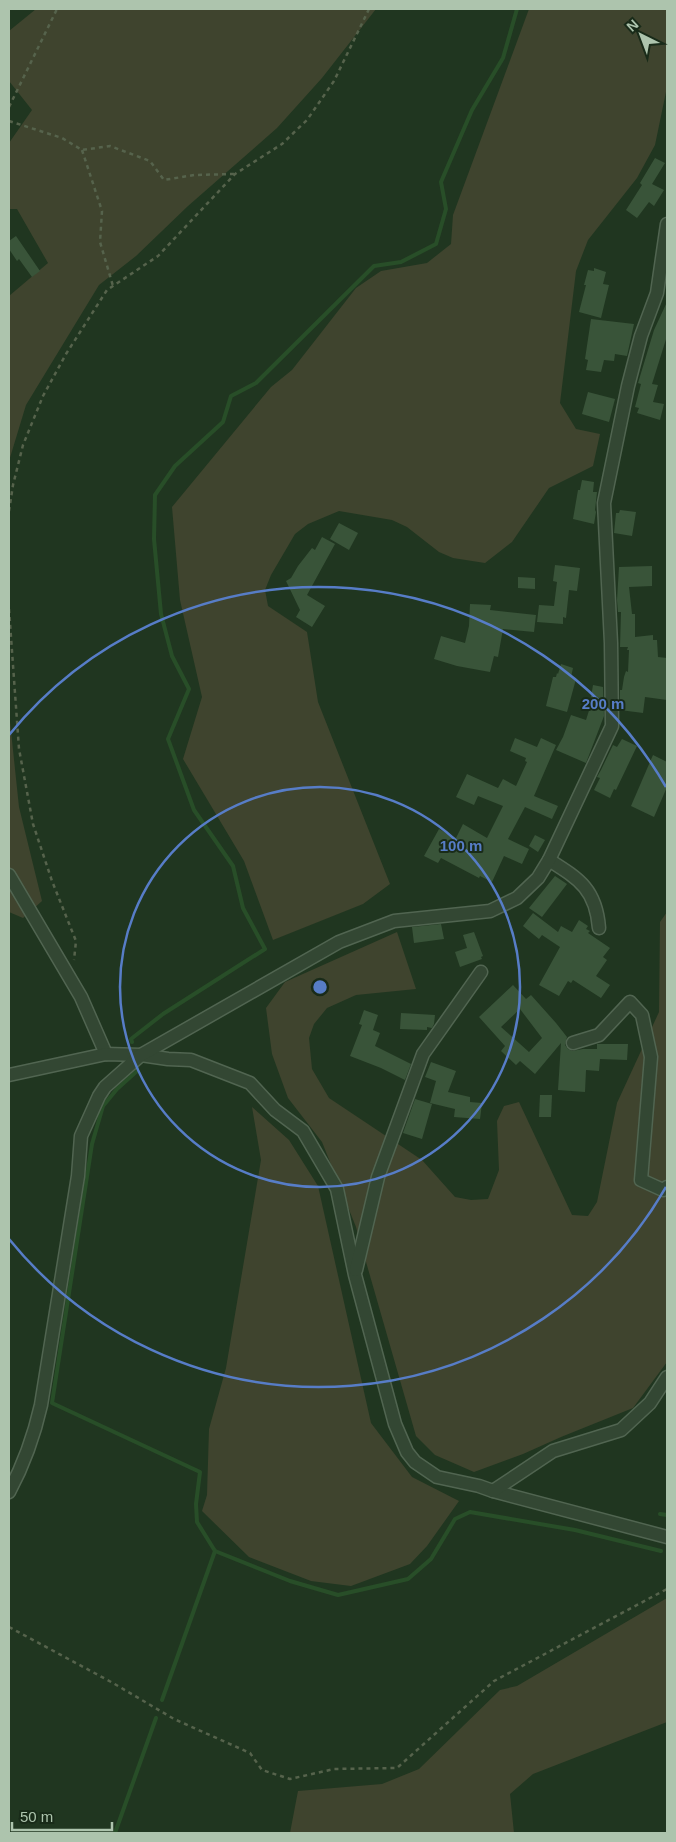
<svg xmlns="http://www.w3.org/2000/svg" width="676" height="1842" viewBox="0 0 676 1842" font-family="Arial,sans-serif">
  <style>
    .green { fill: #3f442e }
    .lines { fill: none; stroke-linecap: round; stroke-linejoin: round }
    .stream { stroke: #284e28; stroke-width: 4 }
    .building { fill: #395439; fill-rule: evenodd }
    .street-casing { stroke: #516551; stroke-width: 15 }
    .path { stroke: #56634c; stroke-width: 2.5; stroke-dasharray: 4 4; stroke-linecap: butt }
    .street { stroke: #334733; stroke-width: 12 }
    .ring { fill: none; stroke: #577dc7; stroke-width: 2.5 }
    .centre { fill: #577dc7; stroke: #192b19; stroke-width: 2.5 }
    .ring-label { font-size: 15px; text-anchor: middle; font-weight: bold; fill: #577dc7; stroke: #192b19; stroke-width: 4; stroke-linejoin: round; paint-order: stroke }
  </style>
  <rect width="100%" height="100%" fill="#203620"/>
  <g class="green">
    <polygon points="36,9 376,9 322,78 277,128 188,206 136,256 99,285 26,405 9,461 9,296 48,263 17,209 9,209 9,143 32,110 9,81 9,31"/>
    <polygon points="529,9 667,9 667,87 655,145 637,178 588,240 576,271 560,403 576,429 600,434 593,466 549,488 512,542 485,563 453,558 439,552 407,527 392,520 339,511 308,524 295,534 271,575 265,590 268,606 307,632 318,702 390,884 363,904 273,940 244,861 183,759 202,697 180,600 172,507 271,387 292,370 356,288 381,271 427,263 451,244 453,215"/>
    <polygon points="9,712 19,807 42,901 23,918 9,912"/>
    <polygon points="667,912 667,1362 633,1408 561,1437 523,1454 474,1472 435,1455 416,1436 356,1227 322,1142 288,1098 272,1054 266,1008 285,982 397,932 416,989 356,995 327,1008 314,1024 309,1038 312,1069 329,1098 422,1160 455,1197 471,1200 488,1199 499,1170 497,1121 504,1106 519,1102 572,1215 588,1216 597,1202 617,1103 659,1012 660,922"/>
    <polygon points="252,1107 289,1140 318,1186 371,1423 412,1477 459,1501 427,1546 410,1564 351,1586 311,1581 249,1557 202,1511 207,1495 209,1429 226,1368 261,1160"/>
    <polygon points="667,1598 667,1722 533,1774 510,1794 514,1833 290,1833 298,1791 382,1784 419,1769 500,1690 517,1686"/>
  </g>
  <g class="lines">
    <g class="stream">
      <polyline points="132,1042 131,1039 163,1014 265,949 243,908 233,866 194,810 168,739 189,689 172,656 161,614 154,539 155,495 175,466 223,422 231,396 256,383 374,266 401,262 436,244 446,209 441,182 472,110 503,58 517,9"/>
      <polyline points="137,1068 137,1071 117,1089 103,1106 92,1144 52,1403 200,1472 196,1504 197,1522 215,1551 290,1581 338,1595 408,1579 431,1559 455,1519 470,1512 575,1530 661,1551"/>
      <polyline points="660,1514 667,1515"/>
      <polyline points="162,1700 215,1551"/>
      <polyline points="115,1833 156,1718"/>
    </g>
  </g>
  <g class="building">
    <polygon points="655,158 665,163 652,184 664,190 654,206 649,202 637,218 626,210 642,185 640,183"/>
    <polygon points="16,236 40,271 32,277 19,259 17,261 9,249 9,241"/>
    <polygon points="594,268 606,272 603,284 609,285 601,318 579,312 586,285 584,285 588,270 594,271"/>
    <polygon points="667,302 667,336 652,384 658,385 653,402 664,404 660,420 637,413 639,408 635,407 641,384 638,383 654,330"/>
    <polygon points="591,319 634,324 627,356 615,354 614,361 604,360 601,372 586,370 588,360 585,359"/>
    <polygon points="588,392 615,399 609,422 582,414"/>
    <polygon points="582,480 594,482 593,492 597,492 595,510 596,512 594,524 573,519 578,490 580,490"/>
    <polygon points="620,510 636,512 632,536 614,533 616,513 619,513"/>
    <polygon points="339,523 358,533 349,550 330,539"/>
    <polygon points="322,537 335,544 307,595 325,606 312,627 296,617 300,610 286,581 291,578 298,566 312,548 315,550"/>
    <polygon points="555,565 580,568 577,591 569,590 566,618 563,617 563,624 537,622 539,605 554,606 557,582 553,581"/>
    <polygon points="652,566 652,586 629,587 632,614 635,614 635,637 653,635 653,640 657,640 658,657 667,658 667,700 645,697 643,713 620,710 620,690 622,690 624,677 626,671 628,672 629,650 627,650 628,647 620,647 621,612 618,612 617,600 619,567"/>
    <polygon points="518,577 535,578 535,589 518,588"/>
    <polygon points="470,604 491,605 490,610 536,615 534,632 503,629 498,657 494,656 490,672 457,666 434,659 441,636 465,643 469,626"/>
    <polygon points="561,664 573,668 571,677 576,679 567,712 546,706 553,677 556,677 557,673 558,674"/>
    <polygon points="593,685 603,687 604,716 586,763 556,750 563,737 571,715 586,720 593,698 591,697"/>
    <polygon points="515,738 537,747 541,738 556,745 534,796 558,806 552,819 525,807 508,839 529,849 522,864 504,856 492,882 480,876 479,878 441,858 438,863 424,856 439,829 456,838 463,824 487,838 503,806 478,796 474,805 456,797 467,774 498,788 503,779 516,786 527,762 525,761 526,758 510,751"/>
    <polygon points="622,739 637,746 616,790 614,789 610,798 594,790 600,778 597,777 601,770 613,745 617,747"/>
    <polygon points="653,755 667,762 667,787 654,817 631,806"/>
    <polygon points="535,835 545,840 538,852 529,846"/>
    <polygon points="555,876 567,884 542,917 529,908"/>
    <polygon points="533,913 558,932 561,926 572,932 579,920 588,926 586,929 590,931 588,933 610,948 603,957 607,960 596,976 610,985 601,998 573,980 571,983 568,981 559,996 539,985 560,947 542,935 539,939 523,926"/>
    <polygon points="441,924 444,939 414,943 412,927"/>
    <polygon points="474,932 483,956 481,957 482,959 460,967 455,952 467,948 463,935"/>
    <path d="M513 985 526 999 531 995 556 1023 567 1037 565 1045 568 1049 572 1051 583 1049H597V1044H628L627 1060 600 1059 599 1071 586 1070 585 1092 558 1090 561 1043 535 1074 520 1061 516 1065 501 1051 505 1046 479 1017ZM520 1009 542 1038 529 1052 501 1027Z"/>
    <polygon points="364,1010 378,1015 373,1030 380,1033 375,1046 411,1064 405,1080 381,1068 350,1056 362,1025 359,1024"/>
    <polygon points="401,1013 435,1015 434,1024 432,1028 427,1027 427,1030 400,1029"/>
    <polygon points="431,1062 456,1071 448,1092 470,1097 470,1102 482,1103 480,1119 454,1117 455,1109 430,1103 436,1081 425,1077"/>
    <polygon points="540,1095 552,1095 551,1117 539,1117"/>
    <polygon points="415,1099 432,1104 422,1139 403,1133"/>
  </g>
  <g class="lines">
    <defs>
      <g id="street">
        <path d="M549 860C579 879 596 889 599 928"/>
        <polyline points="9,875 81,997 106,1054"/>
        <polyline points="573,1043 599,1035 630,1002 642,1015 651,1057 641,1180 663,1190 667,1187"/>
        <polyline points="9,1075 106,1054 141,1055 168,1059 191,1060 250,1083 275,1110 303,1131 337,1189 355,1275 395,1424 407,1452 415,1462 437,1477 479,1486 493,1491 667,1537"/>
        <polyline points="356,1270 378,1177 423,1054 481,972"/>
        <polyline points="493,1491 553,1451 621,1430 650,1403 667,1377"/>
        <path d="M9 1492C24 1464 34 1436 41 1405L78 1176 81 1136 99 1096 105 1087 141 1055 339 942 394 921 490 911 517 898 538 878 549 860 612 726 611 643 604 503 628 386 641 336 657 293 667 224"/>
      </g>
    </defs>
    <use href="#street" class="street-casing"/>
    <g class="path">
      <polyline points="9,107 57,9"/>
      <polyline points="9,121 62,138 82,150 110,146 150,161 164,180 194,175 235,174"/>
      <polyline points="82,150 102,211 100,242 113,286"/>
      <polyline points="9,511 13,485 23,445 43,396 66,354 107,290 158,256 235,174 282,144 307,120 334,81 369,9"/>
      <polyline points="9,609 19,749 33,824 52,881 76,941 74,960"/>
      <polyline points="9,1627 113,1683 174,1719 250,1753 262,1770 290,1779 334,1769 397,1768 494,1681 667,1589"/>
    </g>
    <use href="#street" class="street"/>
  </g>
  <g class="ring">
    <circle cx="320" cy="987" r="200"/>
    <path d="M666 1187A400 400 0 0 1 9 1239M9 735A400 400 0 0 1 666 787"/>
  </g>
  <circle cx="320" cy="987" r="8" class="centre"/>
  <g class="ring-label">
    <text x="603" y="709">200 m</text>
    <text x="461" y="851">100 m</text>
  </g>
  <rect width="676" height="1842" fill="none" stroke="#adc4ad" stroke-width="20"/>
  <g transform="translate(641 35) rotate(318)" stroke="#192b19" stroke-width="4" paint-order="stroke">
  <path d="M0-4L9 19L0 12L-9 19Z" fill="#adc4ad"/>
  <text y="-8" font-size="14" font-weight="bold" text-anchor="middle" fill="#adc4ad">N</text>
  </g>
  <path d="M12 1822v8h100v-8" fill="none" stroke="#adc4ad" stroke-width="2.5"/>
  <text x="20" y="1822" font-size="15" fill="#adc4ad" stroke="#192b19" stroke-width="4" paint-order="stroke">50 m</text>
</svg>
